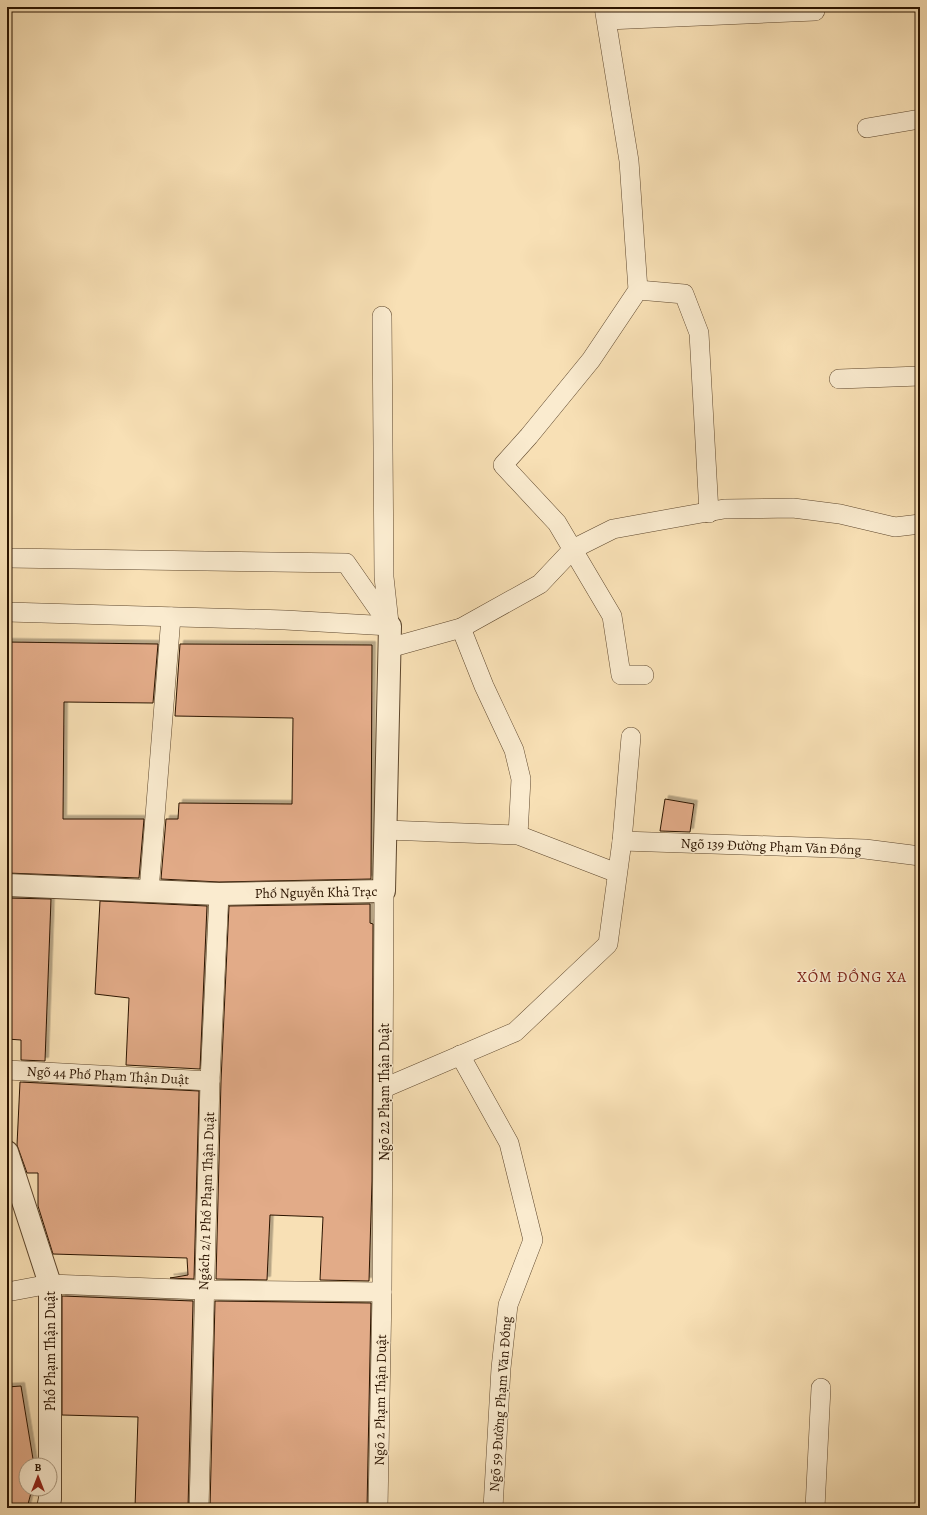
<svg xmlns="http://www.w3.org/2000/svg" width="927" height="1515" viewBox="0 0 927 1515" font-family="Alegreya,serif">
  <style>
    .building { fill: #e2ab88; stroke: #2b1400; filter: url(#shadow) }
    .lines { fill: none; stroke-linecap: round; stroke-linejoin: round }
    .lane-casing { stroke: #5e472d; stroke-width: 20 }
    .street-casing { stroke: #5e472d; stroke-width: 24 }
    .lane { stroke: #faebcf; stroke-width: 19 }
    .street { stroke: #faebcf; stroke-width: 22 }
    .labels { text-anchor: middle; stroke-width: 3; stroke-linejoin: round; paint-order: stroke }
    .street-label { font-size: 14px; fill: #2b1400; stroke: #faebcf }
    .neighbourhood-label { font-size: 15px; letter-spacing: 1px; fill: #7a1f14; stroke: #faebcf }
  </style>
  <defs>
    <filter id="shadow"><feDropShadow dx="3.5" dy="-3.5" stdDeviation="0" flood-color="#0004"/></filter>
  </defs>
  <rect width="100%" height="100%" fill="#f8e0b5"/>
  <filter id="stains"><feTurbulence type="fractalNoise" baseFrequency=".005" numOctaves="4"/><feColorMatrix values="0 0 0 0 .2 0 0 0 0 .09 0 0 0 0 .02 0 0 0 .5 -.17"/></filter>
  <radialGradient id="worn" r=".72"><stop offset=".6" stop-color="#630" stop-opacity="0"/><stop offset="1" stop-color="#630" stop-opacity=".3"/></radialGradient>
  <g class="building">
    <polygon points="7,642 158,644 153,703 64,702 63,819 144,819 139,878 7,873"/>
    <polygon points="180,644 372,645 371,879 219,882 161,879 166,819 178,819 179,803 292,804 293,718 175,716"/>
    <polygon points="665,799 694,804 690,832 660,831"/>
    <polygon points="7,898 51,899 45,1061 21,1060 21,1040 7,1039"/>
    <polygon points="100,901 207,906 200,1069 126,1065 129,998 95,994"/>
    <polygon points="370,904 370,923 373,924 372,1181 369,1281 320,1280 323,1217 270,1215 267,1280 216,1279 221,1081 229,906"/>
    <polygon points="20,1082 199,1091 194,1279 170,1278 188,1275 187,1258 53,1254 38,1206 38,1173 27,1173 17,1145"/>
    <polygon points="62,1296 193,1301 188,1508 135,1508 138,1417 62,1415"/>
    <polygon points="215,1301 371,1303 367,1508 210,1508"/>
    <polygon points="21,1386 34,1465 26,1465 26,1489 32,1489 27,1508 7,1508 7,1387"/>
  </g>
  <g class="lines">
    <defs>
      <g id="lane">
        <polyline points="604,7 629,161 638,290 591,360 529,436 503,465 557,523 612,616 621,675 644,675"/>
        <polyline points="607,20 815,11"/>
        <polyline points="867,128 920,119"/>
        <polyline points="638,290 684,294 699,333 709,513"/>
        <polyline points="382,316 384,577 389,623"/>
        <polyline points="839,379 920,376"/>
        <polyline points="7,558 346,563 390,626"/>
        <polyline points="7,612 285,620 390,626"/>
        <polyline points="461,628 484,686 514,750 521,779 518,835"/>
        <polyline points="389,648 461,628 540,584 573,549 613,529 724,509 793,508 840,514 895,527 920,524"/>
        <polyline points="386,830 518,835 617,873"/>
        <polyline points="622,841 865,849 920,856"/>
        <polyline points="149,891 171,617"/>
        <polyline points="460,1055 509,1143 533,1240 508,1305 501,1368 493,1508"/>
        <polyline points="7,1070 210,1081"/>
        <polyline points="384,1088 515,1032 608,944 622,841 631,737"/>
        <polyline points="7,1292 50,1284 204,1290 382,1292"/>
        <polyline points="199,1508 210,1081 219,894"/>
        <polyline points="378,1508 382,1292 384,891"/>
        <polyline points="815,1508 821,1388"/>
      </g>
      <g id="street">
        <polyline points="7,885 219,894 384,891 390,626"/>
        <polyline points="7,1152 50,1284 50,1499 48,1508"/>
      </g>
    </defs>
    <use href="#lane" class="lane-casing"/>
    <use href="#street" class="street-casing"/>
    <use href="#lane" class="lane"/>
    <use href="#street" class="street"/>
  </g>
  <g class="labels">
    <g class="street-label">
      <text transform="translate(771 846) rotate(2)" y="5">Ngõ 139 Đường Phạm Văn Đồng</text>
      <text transform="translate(316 892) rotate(-1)" y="5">Phố Nguyễn Khả Trạc</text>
      <text transform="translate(108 1075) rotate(3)" y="5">Ngõ 44 Phố Phạm Thận Duật</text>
      <text transform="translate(384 1092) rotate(-90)" y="5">Ngõ 22 Phạm Thận Duật</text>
      <text transform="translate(206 1201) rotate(-88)" y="5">Ngách 2/1 Phố Phạm Thận Duật</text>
      <text transform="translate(50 1351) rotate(-90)" y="5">Phố Phạm Thận Duật</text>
      <text transform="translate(380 1400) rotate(-89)" y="5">Ngõ 2 Phạm Thận Duật</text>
      <text transform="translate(500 1404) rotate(-86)" y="5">Ngõ 59 Đường Phạm Văn Đồng</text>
    </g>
    <g class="neighbourhood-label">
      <text x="852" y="982">XÓM ĐỒNG XA</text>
    </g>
  </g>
  <rect width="927" height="1515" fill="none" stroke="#f8e0b5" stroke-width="24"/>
  <rect x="8" y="8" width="911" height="1499" fill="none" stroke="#2b1400" stroke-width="2"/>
  <rect x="12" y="12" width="903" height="1491" fill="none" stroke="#2b1400"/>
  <g transform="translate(38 1477)"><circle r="19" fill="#faebcf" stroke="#a7957c"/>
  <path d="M0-3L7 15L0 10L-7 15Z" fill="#8f2418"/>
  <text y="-6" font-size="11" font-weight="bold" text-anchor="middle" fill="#2b1400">B</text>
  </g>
  <rect width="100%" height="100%" filter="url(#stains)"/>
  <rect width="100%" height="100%" fill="url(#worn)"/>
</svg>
